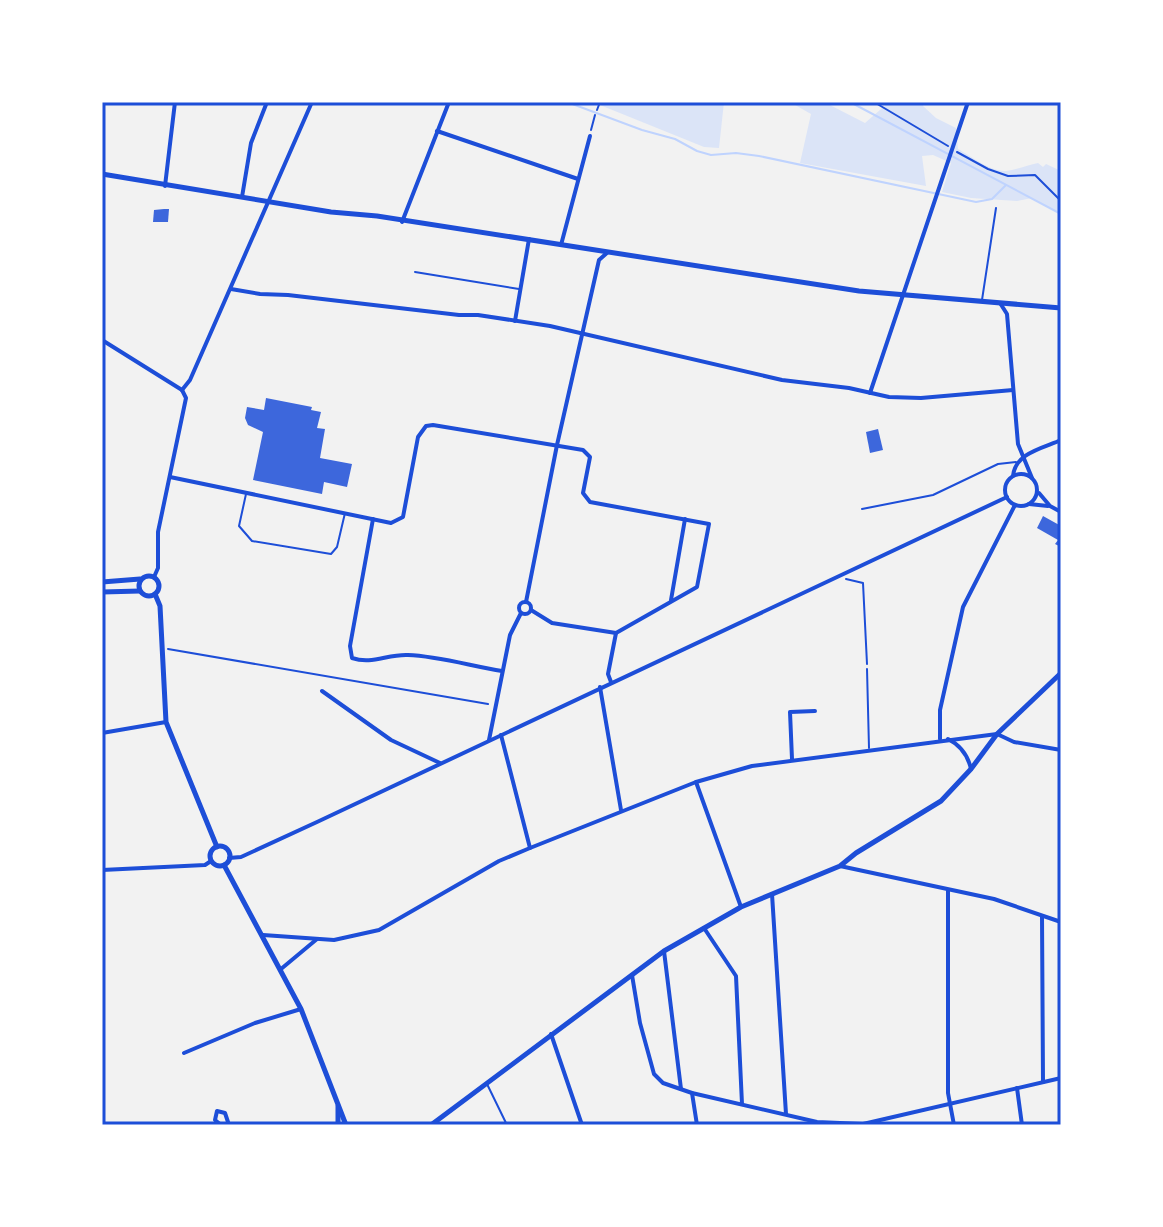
<svg xmlns="http://www.w3.org/2000/svg" width="1163" height="1227" viewBox="0 0 1163 1227" font-family="'Noto Serif',serif">
  <style>
    .green { fill: #dbe4f7 }
    .lines { fill: none; stroke-linecap: round; stroke-linejoin: round }
    .stream { stroke: #bfd3fe; stroke-width: 2 }
    .building { fill: #3d67dc }
    .path { stroke: #1d4ed8; stroke-width: 2 }
    .service { stroke: #1d4ed8; stroke-width: 2 }
    .minor { stroke: #1d4ed8; stroke-width: 4 }
    .tertiary { stroke: #1d4ed8; stroke-width: 5 }
    .neatline { fill: none; stroke: #1d4ed8; stroke-width: 3 }
  </style>
  <rect width="100%" height="100%" fill="#f2f2f2"/>
  <g class="green">
    <polygon points="601,102 724,102 719,148 704,147 600,105"/>
    <path d="M824 102 865 123 888 103 924 102 923 106 936 118 956 128 958 149C971 156 990 172 1006 171 1016 170 1028 165 1038 163L1043 167 1046 164 1061 171V214L1032 198 1017 201 971 198 942 192 951 163 933 155 922 156 926 186 800 163 811 114 790 102Z"/>
  </g>
  <g class="lines">
    <g class="stream">
      <polyline points="567,102 642,130 675,139 697,151 711,155 736,153 759,156 976,202 992,199 1006,185"/>
      <polyline points="850,102 1061,214"/>
    </g>
  </g>
  <g class="building">
    <polygon points="164,209 169,209 168,222 153,222 154,210"/>
    <polygon points="266,398 312,407 311,410 321,412 317,428 325,429 320,458 352,464 347,487 324,482 322,494 253,480 263,432 248,425 245,418 247,407 264,410"/>
    <polygon points="878,429 883,450 870,453 866,432"/>
    <polygon points="1043,516 1061,526 1061,547 1055,544 1058,540 1037,528"/>
  </g>
  <g class="lines">
    <g class="path">
      <polyline points="874,102 948,146"/>
      <polyline points="597,110 600,102"/>
      <polyline points="591,130 595,115"/>
      <polyline points="957,152 988,169 1008,176 1035,175 1061,201"/>
      <polyline points="846,579 863,583 867,664"/>
      <polyline points="168,649 488,704"/>
    </g>
    <g class="service">
      <polyline points="415,272 519,289"/>
      <polyline points="982,300 996,208"/>
      <polyline points="246,494 239,526 252,541 331,554 337,547 345,513"/>
      <polyline points="862,509 933,495 998,464 1016,462"/>
      <polyline points="867,669 869,748"/>
      <polyline points="487,1084 507,1125"/>
    </g>
    <g class="minor">
      <polyline points="437,131 578,179"/>
      <polyline points="165,186 175,102"/>
      <polyline points="242,197 251,143 267,102"/>
      <polyline points="402,222 449,102"/>
      <polyline points="561,245 590,136"/>
      <polyline points="231,289 260,294 288,295 459,315 478,315 550,326 782,380 849,388 889,397 921,398 1013,390"/>
      <polyline points="1000,303 1007,314 1018,444 1032,478"/>
      <polyline points="515,321 529,239"/>
      <polyline points="102,340 182,390"/>
      <polyline points="182,390 190,380 312,102"/>
      <polyline points="870,393 968,102"/>
      <circle cx="1021" cy="490" r="16"/>
      <path d="M1013 476C1015 453 1043 448 1061 440"/>
      <polyline points="170,477 391,523 403,517 418,437 426,426 433,425 583,450 590,457 583,493 590,502 709,524 697,587 616,633 552,623 531,610"/>
      <polyline points="1039,493 1050,506 1061,512"/>
      <polyline points="1029,504 1048,506"/>
      <path d="M373 519 350 646 352 658C372 665 387 654 408 655 438 656 471 666 502 671"/>
      <polyline points="154,577 158,568 158,532 186,398 182,390"/>
      <polyline points="671,600 685,519"/>
      <circle cx="525" cy="608" r="6"/>
      <polyline points="526,602 557,445 599,260 608,252"/>
      <polyline points="611,682 608,674 616,633"/>
      <polyline points="600,687 621,810"/>
      <polyline points="322,691 391,740 440,763"/>
      <polyline points="102,733 166,722"/>
      <polyline points="501,735 530,848"/>
      <polyline points="940,739 940,710 963,607 1015,505"/>
      <path d="M948 739C960 745 968 756 971 769"/>
      <polyline points="489,740 510,635 521,613"/>
      <polyline points="792,759 790,712 815,711"/>
      <polyline points="696,782 741,907"/>
      <polyline points="229,858 241,857 317,822 1007,497"/>
      <polyline points="840,866 994,899 1061,922"/>
      <polyline points="102,870 205,865 211,861"/>
      <polyline points="948,891 948,1093 954,1125"/>
      <polyline points="772,894 786,1114"/>
      <polyline points="1042,916 1043,1082"/>
      <polyline points="704,928 736,976 742,1104"/>
      <polyline points="263,935 334,940 379,930 499,861 530,848 696,782 752,766 997,734 1014,742 1061,750"/>
      <polyline points="664,951 681,1089"/>
      <polyline points="281,969 317,939"/>
      <polyline points="632,975 640,1023 654,1074 663,1083 692,1093 817,1122 863,1124 1061,1078"/>
      <polyline points="551,1034 582,1125"/>
      <polyline points="184,1053 255,1023 301,1009"/>
      <polyline points="1017,1088 1022,1125"/>
      <polyline points="692,1093 697,1125"/>
      <polyline points="221,1125 215,1120 217,1111 225,1113 229,1125"/>
    </g>
    <g class="tertiary">
      <polyline points="102,174 331,212 377,216 859,291 1061,308"/>
      <circle cx="149" cy="586" r="10"/>
      <polyline points="102,582 140,579"/>
      <polyline points="102,592 140,591"/>
      <polyline points="155,594 160,606 166,722 217,847"/>
      <circle cx="220" cy="856" r="10"/>
      <polyline points="224,865 301,1009 346,1125"/>
      <polyline points="338,1106 338,1125"/>
      <polyline points="431,1125 664,951 741,907 840,866 856,853 941,801 971,769 997,734 1061,673"/>
    </g>
  </g>
  <rect width="1163" height="1227" fill="none" stroke="#ffffff" stroke-width="208"/>
  <rect x="104" y="104" width="955" height="1019" class="neatline"/>
</svg>
